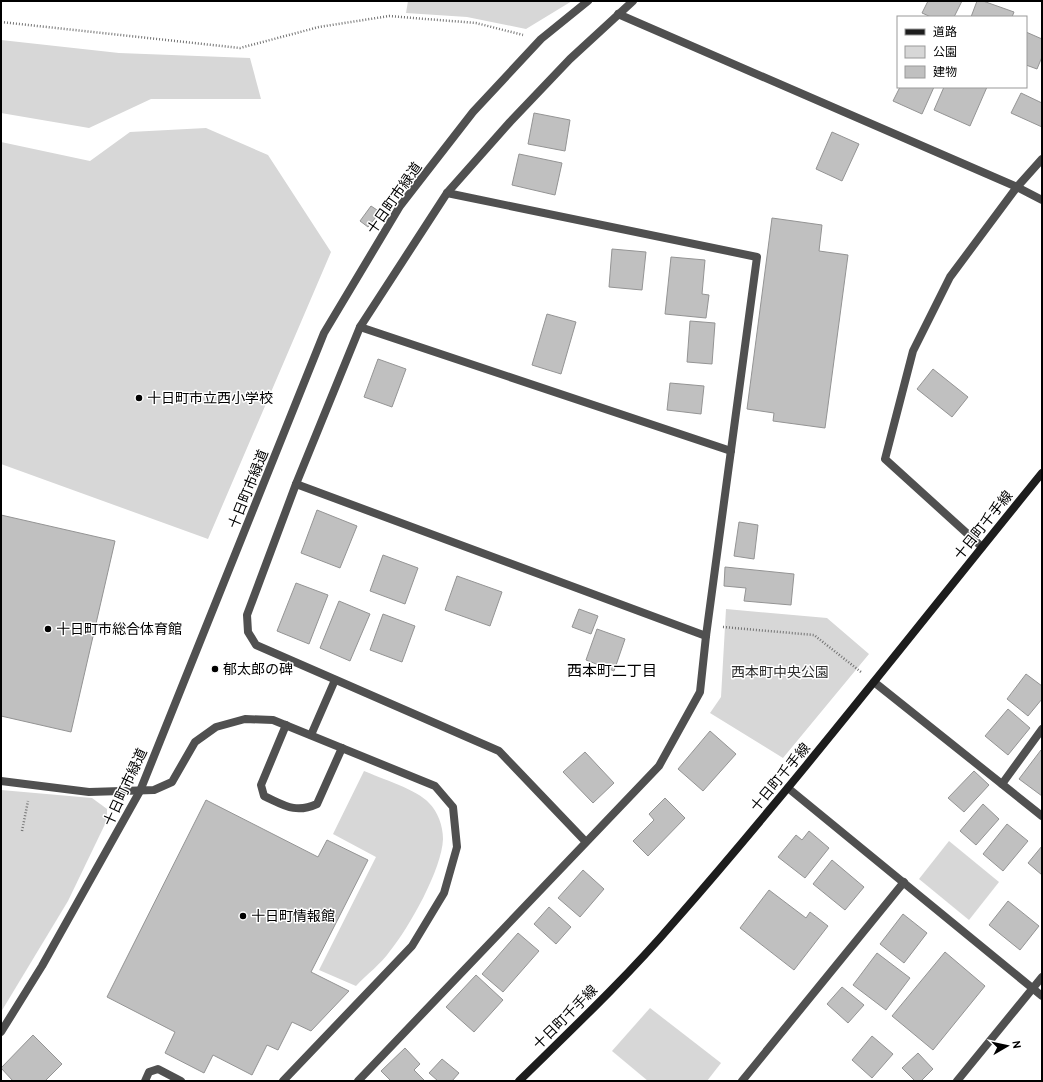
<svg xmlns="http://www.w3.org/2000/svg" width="1043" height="1082" viewBox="0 0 1043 1082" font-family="Overpass,'Noto Sans JP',sans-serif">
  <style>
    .green { fill: #d7d7d7 }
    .building { fill: #c0c0c0; stroke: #949494 }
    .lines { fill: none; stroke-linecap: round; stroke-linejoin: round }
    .path { stroke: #727272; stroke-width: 2.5; stroke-dasharray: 1 2; stroke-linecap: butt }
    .lane { stroke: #505050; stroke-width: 8 }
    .street { stroke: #505050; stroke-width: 8 }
    .secondary { stroke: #1d1d1d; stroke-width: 8 }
    .poi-dot { fill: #000; stroke: #fff; stroke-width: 1.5 }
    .labels { text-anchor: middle; stroke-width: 3; stroke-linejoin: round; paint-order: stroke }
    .street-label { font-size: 14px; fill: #000; stroke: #fff }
    .poi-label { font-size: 14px; fill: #000; stroke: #fff; text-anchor: start }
    .park-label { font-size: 14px; fill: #2e2e2e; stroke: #fff }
    .neighbourhood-label { font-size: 15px; fill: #000; stroke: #fff }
  </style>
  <rect width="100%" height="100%" fill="#fff"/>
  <g class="green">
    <polygon points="408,1 572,1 526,29 467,17 406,13"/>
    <polygon points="1,40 119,53 250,58 261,99 151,99 89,128 1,113"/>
    <polygon points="206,128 268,155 331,252 208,539 1,464 1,142 90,161 130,132"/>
    <polygon points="726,609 827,618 869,654 783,758 710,713 721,697"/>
    <path d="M364 771C380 778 418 790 429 803 438 812 443 826 443 839 442 869 409 928 390 951 381 964 367 974 356 986L319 970 376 857 333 834Z"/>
    <polygon points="1,790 92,798 107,809 107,820 68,901 1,1012"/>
    <polygon points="949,841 999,882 969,920 919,879"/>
    <polygon points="650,1008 721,1063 707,1081 648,1081 612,1051"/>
  </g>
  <g class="building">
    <polygon points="928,1 962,1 954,17 931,17 922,13"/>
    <polygon points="977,1 983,1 1014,12 1012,17 971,17"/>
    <polygon points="1026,32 1042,39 1042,57 1037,69 1026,65"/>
    <polygon points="900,87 934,87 922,114 893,101"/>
    <polygon points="944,87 987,87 970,126 934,110"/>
    <polygon points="1021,93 1042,103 1042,127 1011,113"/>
    <polygon points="534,113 570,120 565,151 528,144"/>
    <polygon points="832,132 859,144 842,181 816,169"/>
    <polygon points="519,154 562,163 555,195 512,185"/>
    <polygon points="371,206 380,212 368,227 360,221"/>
    <polygon points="772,218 822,225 819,251 848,255 825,428 773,421 774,413 747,409"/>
    <polygon points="612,249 646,252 642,290 609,287"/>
    <polygon points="671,257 705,260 702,294 709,295 706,318 665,314"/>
    <polygon points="547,314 576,322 561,374 532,365"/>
    <polygon points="690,321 715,323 712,364 687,362"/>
    <polygon points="378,359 406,369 392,407 364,397"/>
    <polygon points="933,369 968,397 952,417 917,389"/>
    <polygon points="670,383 704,386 701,414 667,410"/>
    <polygon points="317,510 357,526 340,568 301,553"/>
    <polygon points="1,515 115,541 71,732 1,716"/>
    <polygon points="739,522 758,525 754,559 734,556"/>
    <polygon points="383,555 418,568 405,604 370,591"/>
    <polygon points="725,567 794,574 791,605 744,601 746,588 724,586"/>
    <polygon points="457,576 502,592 490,626 445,610"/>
    <polygon points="296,583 328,595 309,644 277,631"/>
    <polygon points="339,601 370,614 350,661 320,648"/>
    <polygon points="579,609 598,616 591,634 572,627"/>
    <polygon points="383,614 415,626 402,662 370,650"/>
    <polygon points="597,629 625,639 614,671 586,660"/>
    <polygon points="1026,674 1042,686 1042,699 1028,716 1007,699"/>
    <polygon points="1008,709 1030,728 1008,755 985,736"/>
    <polygon points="710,731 736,754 703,791 678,769"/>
    <polygon points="1041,750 1042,751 1042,796 1019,779"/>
    <polygon points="585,752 614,783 593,803 563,772"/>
    <polygon points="974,771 989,785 964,812 948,798"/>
    <polygon points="665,798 685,818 648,856 633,841 654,820 649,814"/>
    <polygon points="206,800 318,857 327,840 368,860 311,972 349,991 311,1031 292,1022 278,1050 267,1045 252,1075 213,1055 204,1073 165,1053 175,1032 107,997"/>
    <polygon points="983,804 999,819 976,845 960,831"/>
    <polygon points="1007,824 1028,841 1003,871 983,854"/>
    <polygon points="809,831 829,848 805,878 778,857 796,835 802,840"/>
    <polygon points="1042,846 1042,875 1028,863"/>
    <polygon points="832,860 864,887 845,910 813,884"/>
    <polygon points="583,870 604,889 580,917 558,898"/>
    <polygon points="769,890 806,918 810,912 828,926 794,970 740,928"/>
    <polygon points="1008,901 1039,926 1020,950 989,925"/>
    <polygon points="549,907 571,927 556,944 534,924"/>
    <polygon points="903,914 927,933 904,963 880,944"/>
    <polygon points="518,933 539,951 503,992 482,974"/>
    <polygon points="945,952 985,986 933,1050 892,1016"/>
    <polygon points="877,953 910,978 886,1010 853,985"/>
    <polygon points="476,975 503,1000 474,1032 446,1007"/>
    <polygon points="842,987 864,1005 848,1023 827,1004"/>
    <polygon points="33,1035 62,1064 45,1081 13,1081 1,1068"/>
    <polygon points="872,1036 893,1054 872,1078 852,1060"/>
    <polygon points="405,1048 420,1064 414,1070 425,1081 391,1081 381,1071"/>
    <polygon points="918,1053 933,1069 921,1081 915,1081 902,1068"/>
    <polygon points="442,1059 459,1073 452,1081 438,1081 429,1073"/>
  </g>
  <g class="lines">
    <g class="path">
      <polyline points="1,22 240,48 319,27 389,16 476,23 523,35"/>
      <polyline points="723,627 814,635 861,672"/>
      <polyline points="22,831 28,801"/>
    </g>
    <g class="lane">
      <path d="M286 725 261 785 264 796C284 805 295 814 317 804L342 748"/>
      <polyline points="311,735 335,680"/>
      <polyline points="1,781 89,792 154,790 172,782 195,742 216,727 245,719 273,720 435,786 453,807 457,847 444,893 412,946 283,1081"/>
      <polyline points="1002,784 1042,729"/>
      <polyline points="145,1081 149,1072 158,1069 181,1081"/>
    </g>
    <g class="street">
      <polyline points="618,14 1017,187 1042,200"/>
      <polyline points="360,327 731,451"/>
      <polyline points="296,484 706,636"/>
      <polyline points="982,547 885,459 913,351 950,277 1017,187 1042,159"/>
      <polyline points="874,682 1042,816"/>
      <polyline points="788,788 1042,996"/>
      <polyline points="585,841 499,751 256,645 248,632 247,615 296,484 360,327 447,193 510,122 570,59 633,1"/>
      <polyline points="1,1032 42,966 140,791 324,333 400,206 473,112 541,39 588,1"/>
      <polyline points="358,1081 659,766 700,692 706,636 757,257 447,193"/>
      <polyline points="742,1081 904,882"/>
      <polyline points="957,1081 1042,977"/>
    </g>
    <path class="secondary" d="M519 1081C572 1029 626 978 674 922 801 777 920 623 1042 473"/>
  </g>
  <g class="poi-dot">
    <circle cx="139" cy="398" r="4"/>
    <circle cx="48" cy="629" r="4"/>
    <circle cx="215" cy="669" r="4"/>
    <circle cx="243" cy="916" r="4"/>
  </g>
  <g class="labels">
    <g class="street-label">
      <text transform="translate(394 198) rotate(-55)" y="5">十日町市緑道</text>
      <text transform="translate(248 489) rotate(-68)" y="5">十日町市緑道</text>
      <text transform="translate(983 525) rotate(-51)" y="5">十日町千手線</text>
      <text transform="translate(780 777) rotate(-50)" y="5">十日町千手線</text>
      <text transform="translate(125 787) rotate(-65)" y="5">十日町市緑道</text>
      <text transform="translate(565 1017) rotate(-45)" y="5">十日町千手線</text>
    </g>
    <g class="poi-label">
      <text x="147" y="403">十日町市立西小学校</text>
      <text x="56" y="634">十日町市総合体育館</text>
      <text x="223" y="674">郁太郎の碑</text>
      <text x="251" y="921">十日町情報館</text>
    </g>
    <g class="park-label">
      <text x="780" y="677">西本町中央公園</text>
    </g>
    <g class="neighbourhood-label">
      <text x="612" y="676">西本町二丁目</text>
    </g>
  </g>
  <rect width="1043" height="1082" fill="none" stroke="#000000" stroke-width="4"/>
  <rect x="897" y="16" width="130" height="72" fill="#ffffff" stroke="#999999"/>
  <rect x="905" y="29" width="20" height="6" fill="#1d1d1d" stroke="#999999"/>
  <text x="933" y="36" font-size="12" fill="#000000">道路</text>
  <rect x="905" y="46" width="20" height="12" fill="#d7d7d7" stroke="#999999"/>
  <text x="933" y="56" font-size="12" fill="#000000">公園</text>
  <rect x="905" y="66" width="20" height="12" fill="#c0c0c0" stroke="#999999"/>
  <text x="933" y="76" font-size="12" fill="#000000">建物</text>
  <g transform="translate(1007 1046) rotate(81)" stroke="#ffffff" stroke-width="3" paint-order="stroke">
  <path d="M0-3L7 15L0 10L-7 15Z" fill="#000000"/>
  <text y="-6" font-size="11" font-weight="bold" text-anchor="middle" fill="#000000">N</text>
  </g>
</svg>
